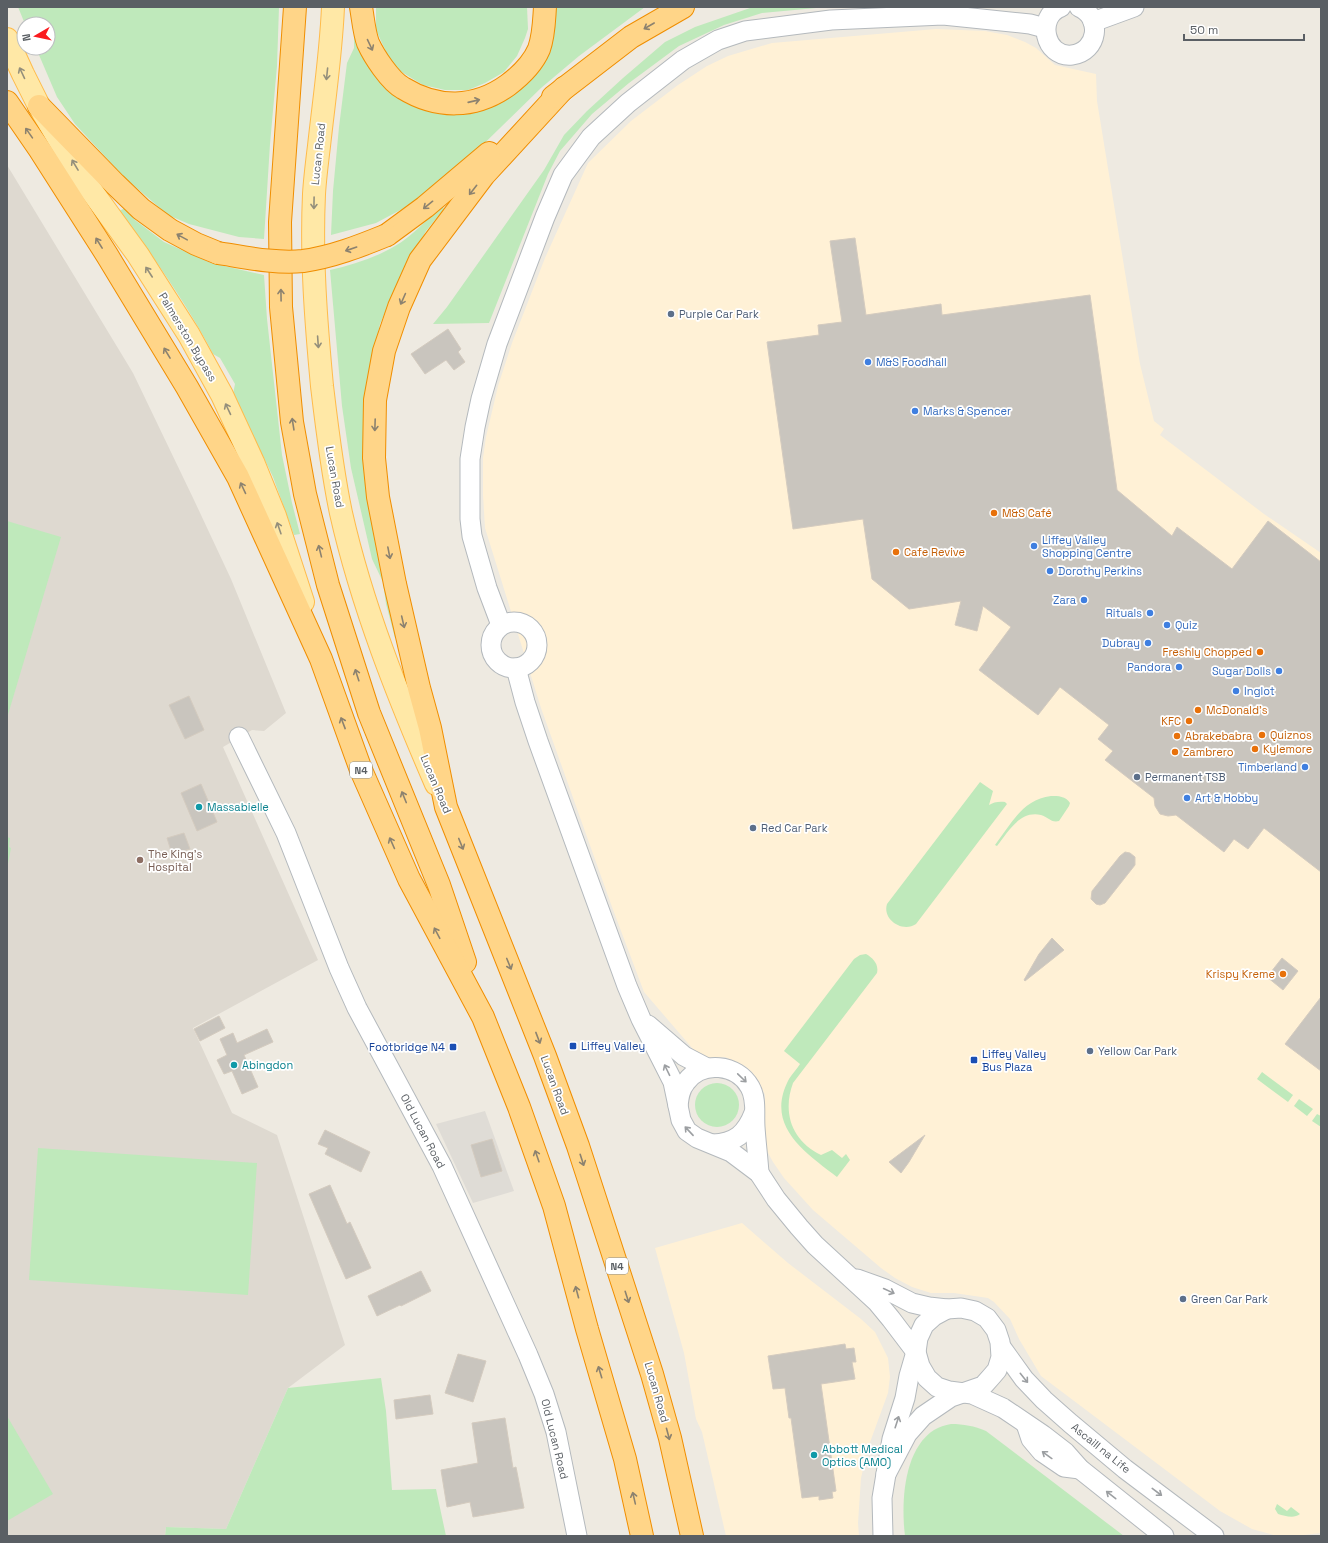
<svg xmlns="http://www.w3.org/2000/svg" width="1328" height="1543" viewBox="0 0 1328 1543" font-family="'Space Grotesk',sans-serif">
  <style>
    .commercial { fill: #fff1d6 }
    .industrial { fill: #dfdcd6 }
    .education { fill: #ded9d0 }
    .green { fill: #bfe9bb }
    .building { fill: #c9c5be; stroke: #d4cbbf }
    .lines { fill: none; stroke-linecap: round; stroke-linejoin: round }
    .minor-casing { stroke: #b4b9bd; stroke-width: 21 }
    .major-casing { stroke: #ffbb4a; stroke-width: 24 }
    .highway-casing { stroke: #f08e00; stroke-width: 24 }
    .minor { stroke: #fff; stroke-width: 19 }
    .major { stroke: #ffe8a6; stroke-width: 22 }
    .highway { stroke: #ffd588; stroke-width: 22 }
    .highway-bridge-casing { stroke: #f08e00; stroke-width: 24; stroke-linecap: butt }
    .highway-bridge { stroke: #ffd588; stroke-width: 22 }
    .oneway { stroke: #8c826f }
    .oneway2 { stroke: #948f7b }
    .oneway3 { stroke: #9c9fa2 }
    .service-dot { fill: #5c6f8a; stroke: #fff; stroke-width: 1.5 }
    .shop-dot { fill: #3f7fe0; stroke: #fff; stroke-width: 1.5 }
    .food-dot { fill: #e8710a; stroke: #fff; stroke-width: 1.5 }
    .culture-dot { fill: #0f9aa8; stroke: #fff; stroke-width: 1.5 }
    .education-dot { fill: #8d6e63; stroke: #fff; stroke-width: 1.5 }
    .transit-dot { fill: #1a4fb4; stroke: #fff; stroke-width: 1.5 }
    .labels { text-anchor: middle; stroke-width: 3.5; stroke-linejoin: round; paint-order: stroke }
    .shield { fill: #fff; stroke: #8c8f92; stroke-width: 1 }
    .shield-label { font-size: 10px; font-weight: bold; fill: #5a5f64 }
    .street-label { font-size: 11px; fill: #5a5f64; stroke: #fff }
    .service-label { font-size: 11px; fill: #4e5e75; stroke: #fff; text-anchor: start }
    .shop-label { font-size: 11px; fill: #366cbe; stroke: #fff; text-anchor: start }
    .food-label { font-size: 11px; fill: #c56008; stroke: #fff; text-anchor: start }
    .culture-label { font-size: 11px; fill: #0d838f; stroke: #fff; text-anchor: start }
    .education-label { font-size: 11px; fill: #785e54; stroke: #fff; text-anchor: start }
    .transit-label { font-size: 11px; fill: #164399; stroke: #fff; text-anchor: start }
  </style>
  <rect width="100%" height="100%" fill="#eeeae1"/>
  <g class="commercial">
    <polygon points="936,29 985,31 1007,35 1025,42 1036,48 1055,65 1096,74 1097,101 1140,364 1154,421 1164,429 1160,435 1264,514 1321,553 1321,1533 1295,1536 1277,1536 1252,1529 1220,1511 1041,1376 1019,1339 1010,1319 994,1302 988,1298 954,1293 931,1293 912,1287 895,1278 881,1268 813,1210 784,1178 773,1162 767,1151 764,1138 765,1095 758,1080 752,1072 745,1066 725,1057 711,1058 699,1056 644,992 612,907 541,708 485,528 483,495 483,458 486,437 498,386 512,343 545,258 588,163 631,121 678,85 707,66 728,56 772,43"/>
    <polygon points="742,1223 788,1263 861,1319 875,1332 888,1358 890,1377 888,1393 869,1445 861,1478 858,1523 859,1536 726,1536 702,1432 696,1419 684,1353 655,1248"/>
  </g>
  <polygon class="industrial" points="485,1111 514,1191 473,1203 436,1124"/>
  <polygon class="education" points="7,165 133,373 194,500 231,579 286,713 264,731 252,730 223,747 318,960 193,1028 232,1113 277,1135 345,1345 288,1388 226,1529 166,1527 165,1536 7,1536"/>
  <g class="green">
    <polygon points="18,7 279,7 277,66 270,144 264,239 239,237 189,224 168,215 124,177 75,124 57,97 36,48 48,48 48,24 25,24"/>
    <polygon points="376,7 527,7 528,29 525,38 517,56 504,72 485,83 468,90 445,90 423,85 400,71 388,56 376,30"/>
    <polygon points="553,7 645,7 579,56 541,88 459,168 421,199 376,223 331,235 333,191 339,127 347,63 354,48 354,16 402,96 508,98"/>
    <polygon points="753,7 827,7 762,13 724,25 679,46 629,83 592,114 560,151 548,174 489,323 433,324 447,307 544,170 564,135 587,111 623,78 665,42 695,27"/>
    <path d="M442 205 444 209 426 231 402 274 380 324 368 381 365 444 368 504 395 621V638L386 604 383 582 372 559 351 468 342 406 330 270C352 265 375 258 395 246 413 236 427 219 442 205Z"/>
    <path d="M125 208 135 220 164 242 211 263 264 275 267 319 282 455 292 503 300 534 294 535 273 477 233 394 235 384 220 358 213 354C188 306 152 254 119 211Z"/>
    <polygon points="7,521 61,537 7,718"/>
    <path d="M980 782 993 791 989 805C993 802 1000 801 1005 802L1007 804 916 924C903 933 882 920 887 904Z"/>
    <path d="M1051 796C1058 796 1066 796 1070 803L1069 806 1059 821C1051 823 1048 817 1041 815 1020 810 1008 832 997 846L995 845C1011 824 1023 799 1051 796Z"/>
    <polygon points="7,837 10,838 9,847 11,848 7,869"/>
    <path d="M866 954C873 958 879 964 877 973L793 1083C782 1113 792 1141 821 1155L832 1150 842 1158 846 1154 850 1160 837 1177C805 1152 764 1126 789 1079 792 1074 797 1069 800 1064L784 1051 854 959 860 955Z"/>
    <polygon points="1262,1072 1293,1095 1288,1102 1257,1079"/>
    <circle cx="717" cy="1105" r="22"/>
    <polygon points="1299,1099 1313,1109 1307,1116 1294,1106"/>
    <polygon points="1317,1114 1321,1116 1321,1127 1312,1121"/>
    <polygon points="38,1148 257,1163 248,1295 29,1280"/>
    <polygon points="381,1378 386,1411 392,1490 436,1489 446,1536 165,1536 166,1527 226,1529 288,1388"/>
    <polygon points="7,1416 53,1494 7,1521"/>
    <path d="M951 1424C964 1424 974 1426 986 1431L1124 1536H905C901 1504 903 1450 934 1430 939 1427 945 1425 951 1424Z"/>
    <path d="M1277 1504 1287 1511 1291 1507 1300 1514C1294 1519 1285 1516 1278 1514L1275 1509Z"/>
  </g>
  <g class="building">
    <polygon points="855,238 866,315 941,304 942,315 1090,295 1117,490 1172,536 1177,527 1232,569 1268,521 1321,562 1321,872 1264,828 1248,849 1234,839 1224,852 1176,815 1168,816 1160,814 1155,806 1154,798 1105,760 1113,751 1098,739 1109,725 1060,687 1038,715 979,670 1011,627 983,606 977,631 955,625 961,601 909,609 872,579 863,519 793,529 767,342 819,335 818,325 842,322 830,241"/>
    <polygon points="448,329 461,349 458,352 465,362 454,370 446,360 425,374 411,354"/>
    <polygon points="189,696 204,730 185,739 169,705"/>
    <polygon points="201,784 217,822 197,831 181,793"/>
    <polygon points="184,833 190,849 172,854 167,838"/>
    <polygon points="1125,852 1130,853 1135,857 1135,865 1105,903 1100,905 1096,904 1091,899 1092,891 1120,856"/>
    <polygon points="1052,938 1064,950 1025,981 1024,980 1039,954"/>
    <polygon points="1282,958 1298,971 1283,990 1267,977"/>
    <polygon points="1321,997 1321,1071 1285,1044"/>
    <polygon points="219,1016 225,1028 200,1041 194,1029"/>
    <polygon points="267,1029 273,1042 244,1055 258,1087 242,1094 232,1071 224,1074 217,1060 227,1055 220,1039 233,1033 237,1043"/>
    <polygon points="325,1130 370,1152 361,1172 325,1154 328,1148 318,1144"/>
    <polygon points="925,1135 909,1162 901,1173 889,1162"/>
    <polygon points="492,1139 502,1171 481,1177 471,1145"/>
    <polygon points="330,1185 347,1224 350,1222 371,1268 346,1279 309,1194"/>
    <polygon points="421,1271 431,1291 401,1306 400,1305 377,1316 368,1296"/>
    <polygon points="845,1344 846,1349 854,1348 856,1362 852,1362 855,1379 821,1384 836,1491 832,1492 833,1498 819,1500 819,1496 802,1498 791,1418 789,1418 785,1388 773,1389 768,1356"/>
    <polygon points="458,1354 486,1361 473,1402 445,1393"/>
    <polygon points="430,1395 433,1414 396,1419 394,1400"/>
    <polygon points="505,1418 513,1468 516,1467 524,1508 473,1517 470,1502 447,1507 441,1470 478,1463 472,1423"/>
  </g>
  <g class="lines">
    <defs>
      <g id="minor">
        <path d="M1061 7C1036 16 1044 58 1072 55 1098 52 1103 17 1079 7"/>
        <polyline points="1093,22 1134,7"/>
        <circle cx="514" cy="645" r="23"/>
        <polyline points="501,625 487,588 472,536 470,519 470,459 475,427 481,399 497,344 545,217 563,175 591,137 628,103 683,60 718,40 745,31 831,20 943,15 1030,24 1045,28"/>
        <polyline points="516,668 525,702 538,741 627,986 641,1019 673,1082 681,1120 687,1131 697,1138 731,1152 759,1173 776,1199 799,1227 815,1245 877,1302 891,1319 916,1352 920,1366 927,1378 937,1387 949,1391 972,1394 1003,1408 1043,1435 1065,1452 1080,1469 1164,1536"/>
        <polyline points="239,737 286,833 339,968 357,1008 442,1166 528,1355 544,1394 556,1432 577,1536"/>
        <polyline points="648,1025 684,1056 707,1068"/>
        <path d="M678 1106C679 1097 680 1089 686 1082 702 1060 737 1064 750 1087 757 1099 754 1114 755 1127 756 1142 758 1158 759 1173"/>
        <path d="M713 1144C735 1143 746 1134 754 1113"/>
        <polyline points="857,1279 885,1289 912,1303 929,1307 947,1309 961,1308 975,1311 987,1318 996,1330 1000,1342 1001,1357 997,1370 991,1377 983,1386 951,1397 923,1416 907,1434 886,1474"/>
        <polyline points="1001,1347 1024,1379 1044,1400 1070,1423 1125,1469 1214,1536"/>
        <polyline points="1027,1427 1031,1439 1042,1452 1064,1467 1080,1469"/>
        <polyline points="883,1536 882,1498 886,1474 892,1439 905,1398 909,1376 916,1352 918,1338 924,1325 934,1316 947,1309"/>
      </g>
      <g id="major">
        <path d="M333 7C331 54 324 100 319 146 317 162 315 178 314 194 311 258 316 322 322 386 327 428 332 471 341 513 362 606 398 696 436 784"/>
        <polyline points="7,39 23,74 39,106 80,175 138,255 189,335 222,395 253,462 275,516 303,602"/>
      </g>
      <g id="highway">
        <polyline points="295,7 280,222 281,307 292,422 305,494 328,585 369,713 439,885 465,962"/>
        <path d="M361 7C363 18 364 32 368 43 374 56 390 81 403 88 437 109 475 109 508 85 520 76 533 63 539 49 544 35 544 21 545 7"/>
        <polyline points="564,88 484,175 420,260 399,307 384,351 375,400 374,458 378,497 395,584 419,688 430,728 446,807 545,1056 578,1146 652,1374 670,1438 692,1536"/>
        <polyline points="553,97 631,37 683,7"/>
        <polyline points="7,102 40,150 107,255 187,387 238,477 321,659 361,770 409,879 483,1017 519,1107 554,1206 587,1329 625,1459 642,1536"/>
        <polyline points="39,106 115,184 141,209 170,230 196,244 218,253"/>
        <polyline points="387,235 425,207 489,153"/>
      </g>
    </defs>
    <use href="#minor" class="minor-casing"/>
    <use href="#major" class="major-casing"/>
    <use href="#highway" class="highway-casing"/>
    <use href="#minor" class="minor"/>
    <use href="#major" class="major"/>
    <use href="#highway" class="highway"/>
    <defs>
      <path id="highway-bridge" d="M218 253C244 257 276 264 303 261 332 257 360 246 387 235"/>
    </defs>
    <use href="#highway-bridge" class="highway-bridge-casing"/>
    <use href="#highway-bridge" class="highway-bridge"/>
  </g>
  <defs><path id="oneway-shaft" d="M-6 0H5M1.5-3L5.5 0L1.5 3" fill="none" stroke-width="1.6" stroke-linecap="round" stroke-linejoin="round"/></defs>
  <g class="oneway">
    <use href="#oneway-shaft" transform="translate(649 26) rotate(150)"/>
    <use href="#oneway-shaft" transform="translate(370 45) rotate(65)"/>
    <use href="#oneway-shaft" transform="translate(474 101) rotate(-13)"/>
    <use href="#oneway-shaft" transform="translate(29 133) rotate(-125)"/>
    <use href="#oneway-shaft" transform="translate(473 190) rotate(128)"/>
    <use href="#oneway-shaft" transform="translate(428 205) rotate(141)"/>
    <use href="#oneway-shaft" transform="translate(182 237) rotate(-151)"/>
    <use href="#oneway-shaft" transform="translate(99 243) rotate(-122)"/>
    <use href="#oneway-shaft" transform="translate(351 249) rotate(161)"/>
    <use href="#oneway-shaft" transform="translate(281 295) rotate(-91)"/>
    <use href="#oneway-shaft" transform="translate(403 299) rotate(114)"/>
    <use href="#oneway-shaft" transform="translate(167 353) rotate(-121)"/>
    <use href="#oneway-shaft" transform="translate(293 424) rotate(-99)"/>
    <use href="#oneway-shaft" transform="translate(375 425) rotate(92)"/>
    <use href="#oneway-shaft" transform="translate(243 488) rotate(-115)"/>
    <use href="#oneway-shaft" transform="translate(320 551) rotate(-104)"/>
    <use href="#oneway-shaft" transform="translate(389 553) rotate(79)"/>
    <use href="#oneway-shaft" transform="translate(403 622) rotate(77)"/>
    <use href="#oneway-shaft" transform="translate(357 675) rotate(-108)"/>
    <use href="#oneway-shaft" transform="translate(343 723) rotate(-111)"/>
    <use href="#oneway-shaft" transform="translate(404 797) rotate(-112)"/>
    <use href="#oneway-shaft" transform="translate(392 843) rotate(-114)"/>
    <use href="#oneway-shaft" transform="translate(461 844) rotate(68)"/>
    <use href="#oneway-shaft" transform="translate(437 933) rotate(-118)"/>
    <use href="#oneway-shaft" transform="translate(509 964) rotate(68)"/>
    <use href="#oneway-shaft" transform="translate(538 1038) rotate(69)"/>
    <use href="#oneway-shaft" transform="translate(537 1156) rotate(-109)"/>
    <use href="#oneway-shaft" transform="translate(582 1160) rotate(72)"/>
    <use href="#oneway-shaft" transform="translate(577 1292) rotate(-105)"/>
    <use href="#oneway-shaft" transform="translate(627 1297) rotate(72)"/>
    <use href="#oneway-shaft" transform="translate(600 1372) rotate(-107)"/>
    <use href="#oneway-shaft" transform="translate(668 1434) rotate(75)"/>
    <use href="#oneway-shaft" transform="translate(634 1498) rotate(-103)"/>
  </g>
  <g class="oneway2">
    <use href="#oneway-shaft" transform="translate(22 73) rotate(-115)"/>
    <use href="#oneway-shaft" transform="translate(327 74) rotate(96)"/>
    <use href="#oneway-shaft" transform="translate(75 165) rotate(-121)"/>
    <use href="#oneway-shaft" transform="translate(314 203) rotate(91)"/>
    <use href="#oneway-shaft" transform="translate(149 272) rotate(-123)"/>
    <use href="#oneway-shaft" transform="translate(318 342) rotate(86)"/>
    <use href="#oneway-shaft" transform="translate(228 409) rotate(-115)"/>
    <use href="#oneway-shaft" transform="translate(279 528) rotate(-109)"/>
  </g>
  <g class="oneway3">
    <use href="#oneway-shaft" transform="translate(667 1070) rotate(-116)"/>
    <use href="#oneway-shaft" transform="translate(742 1078) rotate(44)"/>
    <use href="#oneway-shaft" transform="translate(689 1131) rotate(-133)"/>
    <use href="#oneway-shaft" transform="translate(889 1291) rotate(25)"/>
    <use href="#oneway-shaft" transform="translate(1024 1378) rotate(51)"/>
    <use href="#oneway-shaft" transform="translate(897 1422) rotate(-72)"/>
    <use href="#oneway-shaft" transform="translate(1047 1455) rotate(-144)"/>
    <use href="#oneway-shaft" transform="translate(1157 1492) rotate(37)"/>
    <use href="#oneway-shaft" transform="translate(1111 1495) rotate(-142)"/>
  </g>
  <g class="service-dot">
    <circle cx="671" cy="314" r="4"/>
    <circle cx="1137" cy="777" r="4"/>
    <circle cx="753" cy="828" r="4"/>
    <circle cx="1090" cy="1051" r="4"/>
    <circle cx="1183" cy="1299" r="4"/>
  </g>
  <g class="shop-dot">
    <circle cx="868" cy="362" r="4"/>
    <circle cx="915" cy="411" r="4"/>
    <circle cx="1034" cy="546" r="4"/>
    <circle cx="1050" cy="571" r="4"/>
    <circle cx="1084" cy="600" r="4"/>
    <circle cx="1150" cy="613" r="4"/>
    <circle cx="1167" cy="625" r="4"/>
    <circle cx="1148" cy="643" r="4"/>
    <circle cx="1179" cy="667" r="4"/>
    <circle cx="1279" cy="671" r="4"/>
    <circle cx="1236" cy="691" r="4"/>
    <circle cx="1305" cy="767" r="4"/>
    <circle cx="1187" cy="798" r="4"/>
  </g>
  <g class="food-dot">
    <circle cx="994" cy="513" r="4"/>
    <circle cx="896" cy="552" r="4"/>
    <circle cx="1260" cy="652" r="4"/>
    <circle cx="1198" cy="710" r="4"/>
    <circle cx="1189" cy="721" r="4"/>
    <circle cx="1262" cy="735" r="4"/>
    <circle cx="1177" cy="736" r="4"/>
    <circle cx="1255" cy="749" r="4"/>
    <circle cx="1175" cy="752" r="4"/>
    <circle cx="1283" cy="974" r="4"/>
  </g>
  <g class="culture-dot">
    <circle cx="199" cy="807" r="4"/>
    <circle cx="234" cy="1065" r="4"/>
    <circle cx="814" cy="1455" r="4"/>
  </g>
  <circle class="education-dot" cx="140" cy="860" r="4"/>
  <g class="transit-dot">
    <rect x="569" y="1042" width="8" height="8" rx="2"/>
    <rect x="449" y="1043" width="8" height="8" rx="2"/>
    <rect x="970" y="1056" width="8" height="8" rx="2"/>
  </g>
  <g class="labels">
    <g class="shield">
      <rect x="350" y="762" width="22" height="16" rx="3"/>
      <rect x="606" y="1258" width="22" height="16" rx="3"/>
    </g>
    <g class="shield-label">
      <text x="361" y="774">N4</text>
      <text x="617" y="1270">N4</text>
    </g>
    <g class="street-label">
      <text transform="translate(318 154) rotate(-84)" y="4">Lucan Road</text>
      <text transform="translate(188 337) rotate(59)" y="4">Palmerston Bypass</text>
      <text transform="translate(335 477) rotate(80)" y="4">Lucan Road</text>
      <text transform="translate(436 784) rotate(67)" y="4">Lucan Road</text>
      <text transform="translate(555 1085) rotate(70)" y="4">Lucan Road</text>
      <text transform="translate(423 1131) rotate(62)" y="4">Old Lucan Road</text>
      <text transform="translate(657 1392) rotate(74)" y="4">Lucan Road</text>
      <text transform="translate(555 1439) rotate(76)" y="4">Old Lucan Road</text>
      <text transform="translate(1101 1448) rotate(39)" y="4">Ascaill na Life</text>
    </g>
    <g class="service-label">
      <text x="679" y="318">Purple Car Park</text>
      <text x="1145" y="781">Permanent TSB</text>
      <text x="761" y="832">Red Car Park</text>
      <text x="1098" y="1055">Yellow Car Park</text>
      <text x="1191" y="1303">Green Car Park</text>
    </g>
    <g class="shop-label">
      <text x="876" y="366">M&amp;S Foodhall</text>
      <text x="923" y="415">Marks &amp; Spencer</text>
      <text x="1042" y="544">Liffey Valley<tspan x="1042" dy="13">Shopping Centre</tspan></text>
      <text x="1058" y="575">Dorothy Perkins</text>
      <text x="1076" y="604" text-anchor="end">Zara</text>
      <text x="1142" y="617" text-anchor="end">Rituals</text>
      <text x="1175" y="629">Quiz</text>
      <text x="1140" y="647" text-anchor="end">Dubray</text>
      <text x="1171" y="671" text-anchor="end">Pandora</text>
      <text x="1271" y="675" text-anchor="end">Sugar Dolls</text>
      <text x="1244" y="695">Inglot</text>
      <text x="1297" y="771" text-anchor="end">Timberland</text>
      <text x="1195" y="802">Art &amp; Hobby</text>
    </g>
    <g class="food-label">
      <text x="1002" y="517">M&amp;S Café</text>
      <text x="904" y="556">Cafe Revive</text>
      <text x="1252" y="656" text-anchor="end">Freshly Chopped</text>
      <text x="1206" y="714">McDonald's</text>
      <text x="1181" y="725" text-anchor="end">KFC</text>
      <text x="1270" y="739">Quiznos</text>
      <text x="1185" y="740">Abrakebabra</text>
      <text x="1263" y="753">Kylemore</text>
      <text x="1183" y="756">Zambrero</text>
      <text x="1275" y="978" text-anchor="end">Krispy Kreme</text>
    </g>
    <g class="culture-label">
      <text x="207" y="811">Massabielle</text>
      <text x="242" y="1069">Abingdon</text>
      <text x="822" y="1453">Abbott Medical<tspan x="822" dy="13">Optics (AMO)</tspan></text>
    </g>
    <g class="education-label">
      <text x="148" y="858">The King's<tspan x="148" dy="13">Hospital</tspan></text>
    </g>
    <g class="transit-label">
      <text x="581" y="1050">Liffey Valley</text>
      <text x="445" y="1051" text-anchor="end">Footbridge N4</text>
      <text x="982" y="1058">Liffey Valley<tspan x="982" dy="13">Bus Plaza</tspan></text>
    </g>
  </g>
  <rect width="1328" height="1543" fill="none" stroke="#5a5f64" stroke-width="16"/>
  <g transform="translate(36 36) rotate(261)"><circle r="19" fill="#ffffff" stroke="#bdbfc1"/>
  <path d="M0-3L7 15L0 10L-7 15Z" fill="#fa1b1f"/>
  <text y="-6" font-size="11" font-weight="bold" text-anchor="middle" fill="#5a5f64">N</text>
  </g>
  <path d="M1184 34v6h120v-6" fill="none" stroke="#5a5f64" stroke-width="2"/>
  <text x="1190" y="34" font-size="12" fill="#5a5f64" stroke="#ffffff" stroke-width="3" paint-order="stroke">50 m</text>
</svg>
